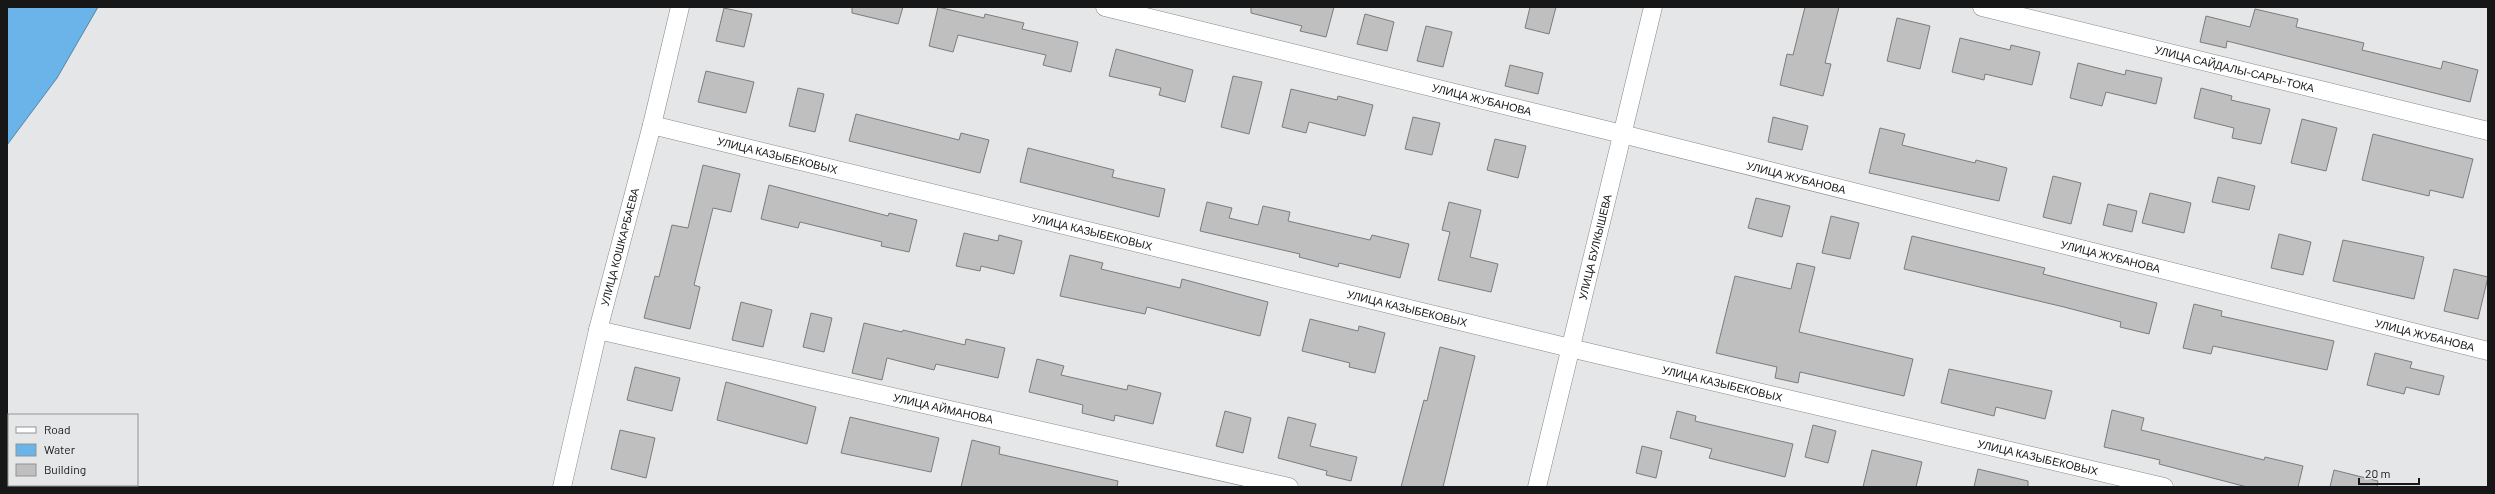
<svg xmlns="http://www.w3.org/2000/svg" width="2495" height="494" viewBox="0 0 2495 494" font-family="Barlow,sans-serif">
  <style>
    .water { fill: #6bb4e9; stroke: #5285aa }
    .building { fill: #bfbfc0; stroke: #7b7c7d }
    .lines { fill: none; stroke-linecap: round; stroke-linejoin: round }
    .street-casing { stroke: #878888; stroke-width: 19 }
    .street { stroke: #fff; stroke-width: 18 }
    .labels { text-anchor: middle; stroke-width: 3; stroke-linejoin: round; paint-order: stroke }
    .street-label { font-size: 11px; fill: #171717; stroke: #e5e6e7 }
  </style>
  <rect width="100%" height="100%" fill="#e5e6e7"/>
  <polygon class="water" points="7,7 98,7 57,78 7,145"/>
  <g class="building">
    <polygon points="852,7 903,7 898,24 852,13"/>
    <polygon points="938,7 984,18 985,14 1024,23 1022,29 1078,42 1071,72 1043,65 1046,55 958,35 953,52 929,46"/>
    <polygon points="1251,7 1334,7 1326,37 1300,31 1302,26 1251,13"/>
    <polygon points="1530,7 1556,7 1549,34 1525,28"/>
    <polygon points="1805,7 1839,7 1825,63 1831,64 1823,96 1780,85 1787,54 1793,55"/>
    <polygon points="724,8 752,14 744,47 716,41"/>
    <polygon points="2255,9 2298,19 2296,27 2364,43 2362,50 2441,69 2443,61 2478,70 2470,102 2227,41 2226,48 2200,42 2206,16 2250,27"/>
    <polygon points="1365,14 1394,22 1387,51 1357,44"/>
    <polygon points="1897,18 1930,26 1920,69 1887,61"/>
    <polygon points="1426,26 1452,32 1443,67 1417,61"/>
    <polygon points="1960,38 2010,50 2011,45 2040,52 2032,85 1985,74 1984,80 1952,72"/>
    <polygon points="1116,49 1193,70 1185,102 1159,95 1161,88 1109,76"/>
    <polygon points="2078,63 2125,75 2126,70 2162,78 2156,104 2106,92 2102,106 2070,98"/>
    <polygon points="1510,65 1543,73 1538,94 1505,86"/>
    <polygon points="706,71 754,82 746,113 698,102"/>
    <polygon points="1233,76 1262,82 1249,134 1221,127"/>
    <polygon points="798,88 824,94 815,132 789,126"/>
    <polygon points="2201,88 2232,96 2231,100 2270,109 2261,144 2232,138 2234,128 2194,118"/>
    <polygon points="1291,89 1337,100 1338,96 1373,105 1365,136 1309,122 1306,133 1282,127"/>
    <polygon points="856,114 959,140 961,133 989,140 980,173 849,141"/>
    <polygon points="1413,117 1440,123 1432,155 1405,149"/>
    <polygon points="1773,117 1808,126 1802,150 1768,142"/>
    <polygon points="2302,119 2337,128 2326,171 2291,163"/>
    <polygon points="1880,128 1905,134 1902,145 1975,163 1976,160 2007,168 1999,201 1869,173"/>
    <polygon points="2373,134 2473,159 2463,198 2430,190 2429,196 2362,180"/>
    <polygon points="1495,139 1526,146 1518,178 1487,170"/>
    <polygon points="1028,148 1114,170 1112,177 1165,189 1159,217 1020,182"/>
    <polygon points="703,165 740,174 731,212 713,208 694,285 700,287 690,329 644,318 655,276 659,277 672,225 688,228"/>
    <polygon points="2053,176 2081,183 2071,224 2043,217"/>
    <polygon points="2218,177 2255,186 2249,210 2212,202"/>
    <polygon points="769,185 888,216 889,213 917,220 909,252 881,246 882,242 800,222 798,228 761,219"/>
    <polygon points="2150,193 2191,203 2184,233 2142,223"/>
    <polygon points="1756,198 1790,206 1782,237 1748,228"/>
    <polygon points="1207,202 1232,208 1229,218 1258,225 1263,206 1290,212 1288,221 1370,240 1372,235 1409,244 1400,278 1339,263 1338,267 1299,257 1300,254 1200,231"/>
    <polygon points="1449,202 1481,210 1470,257 1498,264 1491,292 1438,280 1450,232 1442,230"/>
    <polygon points="2108,204 2137,211 2132,232 2103,225"/>
    <polygon points="1831,216 1859,223 1850,259 1822,253"/>
    <polygon points="964,233 998,241 999,235 1022,241 1014,274 981,266 980,271 956,266"/>
    <polygon points="2279,234 2311,242 2303,275 2271,268"/>
    <polygon points="1912,236 2045,268 2043,274 2157,303 2149,334 2120,327 2121,322 2064,307 1904,269"/>
    <polygon points="2343,240 2424,257 2414,299 2333,281"/>
    <polygon points="1070,255 1103,263 1101,269 1180,288 1182,279 1268,302 1260,336 1147,307 1145,314 1060,296"/>
    <polygon points="1797,263 1815,267 1799,332 1913,359 1904,396 1800,372 1798,383 1775,378 1777,367 1716,353 1735,276 1791,289"/>
    <polygon points="2454,269 2488,277 2478,319 2444,311"/>
    <polygon points="741,302 772,310 763,347 732,340"/>
    <polygon points="2194,304 2222,311 2221,316 2334,341 2327,370 2213,346 2211,354 2183,348"/>
    <polygon points="811,313 832,318 824,352 803,347"/>
    <polygon points="1310,319 1358,331 1359,326 1385,333 1375,373 1349,367 1350,363 1302,351"/>
    <polygon points="864,323 902,332 903,330 965,345 966,339 1005,348 998,378 936,364 934,370 887,358 882,380 852,373"/>
    <polygon points="1440,347 1475,356 1443,487 1401,487 1424,400 1427,401"/>
    <polygon points="2375,353 2412,362 2410,368 2444,376 2439,395 2406,387 2404,394 2367,385"/>
    <polygon points="1037,359 1064,366 1061,375 1127,390 1128,385 1161,393 1153,424 1115,415 1114,421 1082,413 1083,405 1029,392"/>
    <polygon points="635,367 680,378 672,411 627,400"/>
    <polygon points="1949,369 2052,391 2045,419 1996,407 1994,416 1941,403"/>
    <polygon points="726,382 816,407 807,444 717,420"/>
    <polygon points="2112,410 2144,418 2141,430 2264,460 2265,457 2303,466 2298,487 2247,487 2159,464 2160,460 2104,447"/>
    <polygon points="1225,411 1251,418 1243,453 1216,446"/>
    <polygon points="1677,411 1696,416 1695,421 1793,444 1785,477 1709,458 1712,449 1670,438"/>
    <polygon points="850,417 939,438 931,472 841,453"/>
    <polygon points="1288,417 1316,424 1310,446 1357,457 1351,481 1326,475 1327,471 1278,458"/>
    <polygon points="1813,425 1836,431 1828,463 1805,457"/>
    <polygon points="620,430 655,438 646,478 611,469"/>
    <polygon points="972,440 1000,447 999,454 1118,481 1117,487 961,487"/>
    <polygon points="1642,446 1662,451 1656,478 1636,473"/>
    <polygon points="1872,450 1922,462 1916,487 1863,487"/>
    <polygon points="1978,469 2028,481 2028,487 1974,487"/>
    <polygon points="2334,470 2378,481 2377,487 2330,487"/>
  </g>
  <g class="lines">
    <defs>
      <g id="street">
        <path id="s1" d="M1105 7 1622 134 2488 351"/>
        <path id="s2" d="M1982 7 2488 131"/>
        <path id="s3" d="M652 125 1570 348 2164 487"/>
        <path id="s4" d="M598 330 1289 487"/>
        <path id="s5" d="M562 487 598 330 652 125 680 7"/>
        <path id="s6" d="M1537 487 1653 7"/>
      </g>
    </defs>
    <use href="#street" class="street-casing"/>
    <use href="#street" class="street"/>
  </g>
  <g class="labels">
    <g class="street-label">
      <text dy="4" stroke="none"><textPath href="#s2" startOffset="260">УЛИЦА САЙДАЛЫ-САРЫ-ТОКА</textPath></text>
      <text dy="4" stroke="none"><textPath href="#s1" startOffset="388">УЛИЦА ЖУБАНОВА</textPath></text>
      <text dy="4" stroke="none"><textPath href="#s3" startOffset="129">УЛИЦА КАЗЫБЕКОВЫХ</textPath></text>
      <text dy="4" stroke="none"><textPath href="#s1" startOffset="712">УЛИЦА ЖУБАНОВА</textPath></text>
      <text dy="4" stroke="none"><textPath href="#s3" startOffset="453">УЛИЦА КАЗЫБЕКОВЫХ</textPath></text>
      <text dy="4" stroke="none"><textPath href="#s5" startOffset="247">УЛИЦА КОШКАРБАЕВА</textPath></text>
      <text dy="4" stroke="none"><textPath href="#s6" startOffset="247">УЛИЦА БУЛКЫШЕВА</textPath></text>
      <text dy="4" stroke="none"><textPath href="#s1" startOffset="1036">УЛИЦА ЖУБАНОВА</textPath></text>
      <text dy="4" stroke="none"><textPath href="#s3" startOffset="777">УЛИЦА КАЗЫБЕКОВЫХ</textPath></text>
      <text dy="4" stroke="none"><textPath href="#s1" startOffset="1360">УЛИЦА ЖУБАНОВА</textPath></text>
      <text dy="4" stroke="none"><textPath href="#s3" startOffset="1101">УЛИЦА КАЗЫБЕКОВЫХ</textPath></text>
      <text dy="4" stroke="none"><textPath href="#s4" startOffset="354">УЛИЦА АЙМАНОВА</textPath></text>
      <text dy="4" stroke="none"><textPath href="#s3" startOffset="1425">УЛИЦА КАЗЫБЕКОВЫХ</textPath></text>
    </g>
  </g>
  <rect width="2495" height="494" fill="none" stroke="#171717" stroke-width="16"/>
  <rect x="8" y="414" width="130" height="72" fill="#e5e6e7" stroke="#939394"/>
  <rect x="16" y="427" width="20" height="6" fill="#ffffff" stroke="#939394"/>
  <text x="44" y="434" font-size="12" fill="#171717">Road</text>
  <rect x="16" y="444" width="20" height="12" fill="#6bb4e9" stroke="#939394"/>
  <text x="44" y="454" font-size="12" fill="#171717">Water</text>
  <rect x="16" y="464" width="20" height="12" fill="#bfbfc0" stroke="#939394"/>
  <text x="44" y="474" font-size="12" fill="#171717">Building</text>
  <path d="M2359 478v6h60v-6" fill="none" stroke="#171717" stroke-width="2"/>
  <text x="2365" y="478" font-size="12" fill="#171717" stroke="#e5e6e7" stroke-width="3" paint-order="stroke">20 m</text>
</svg>
